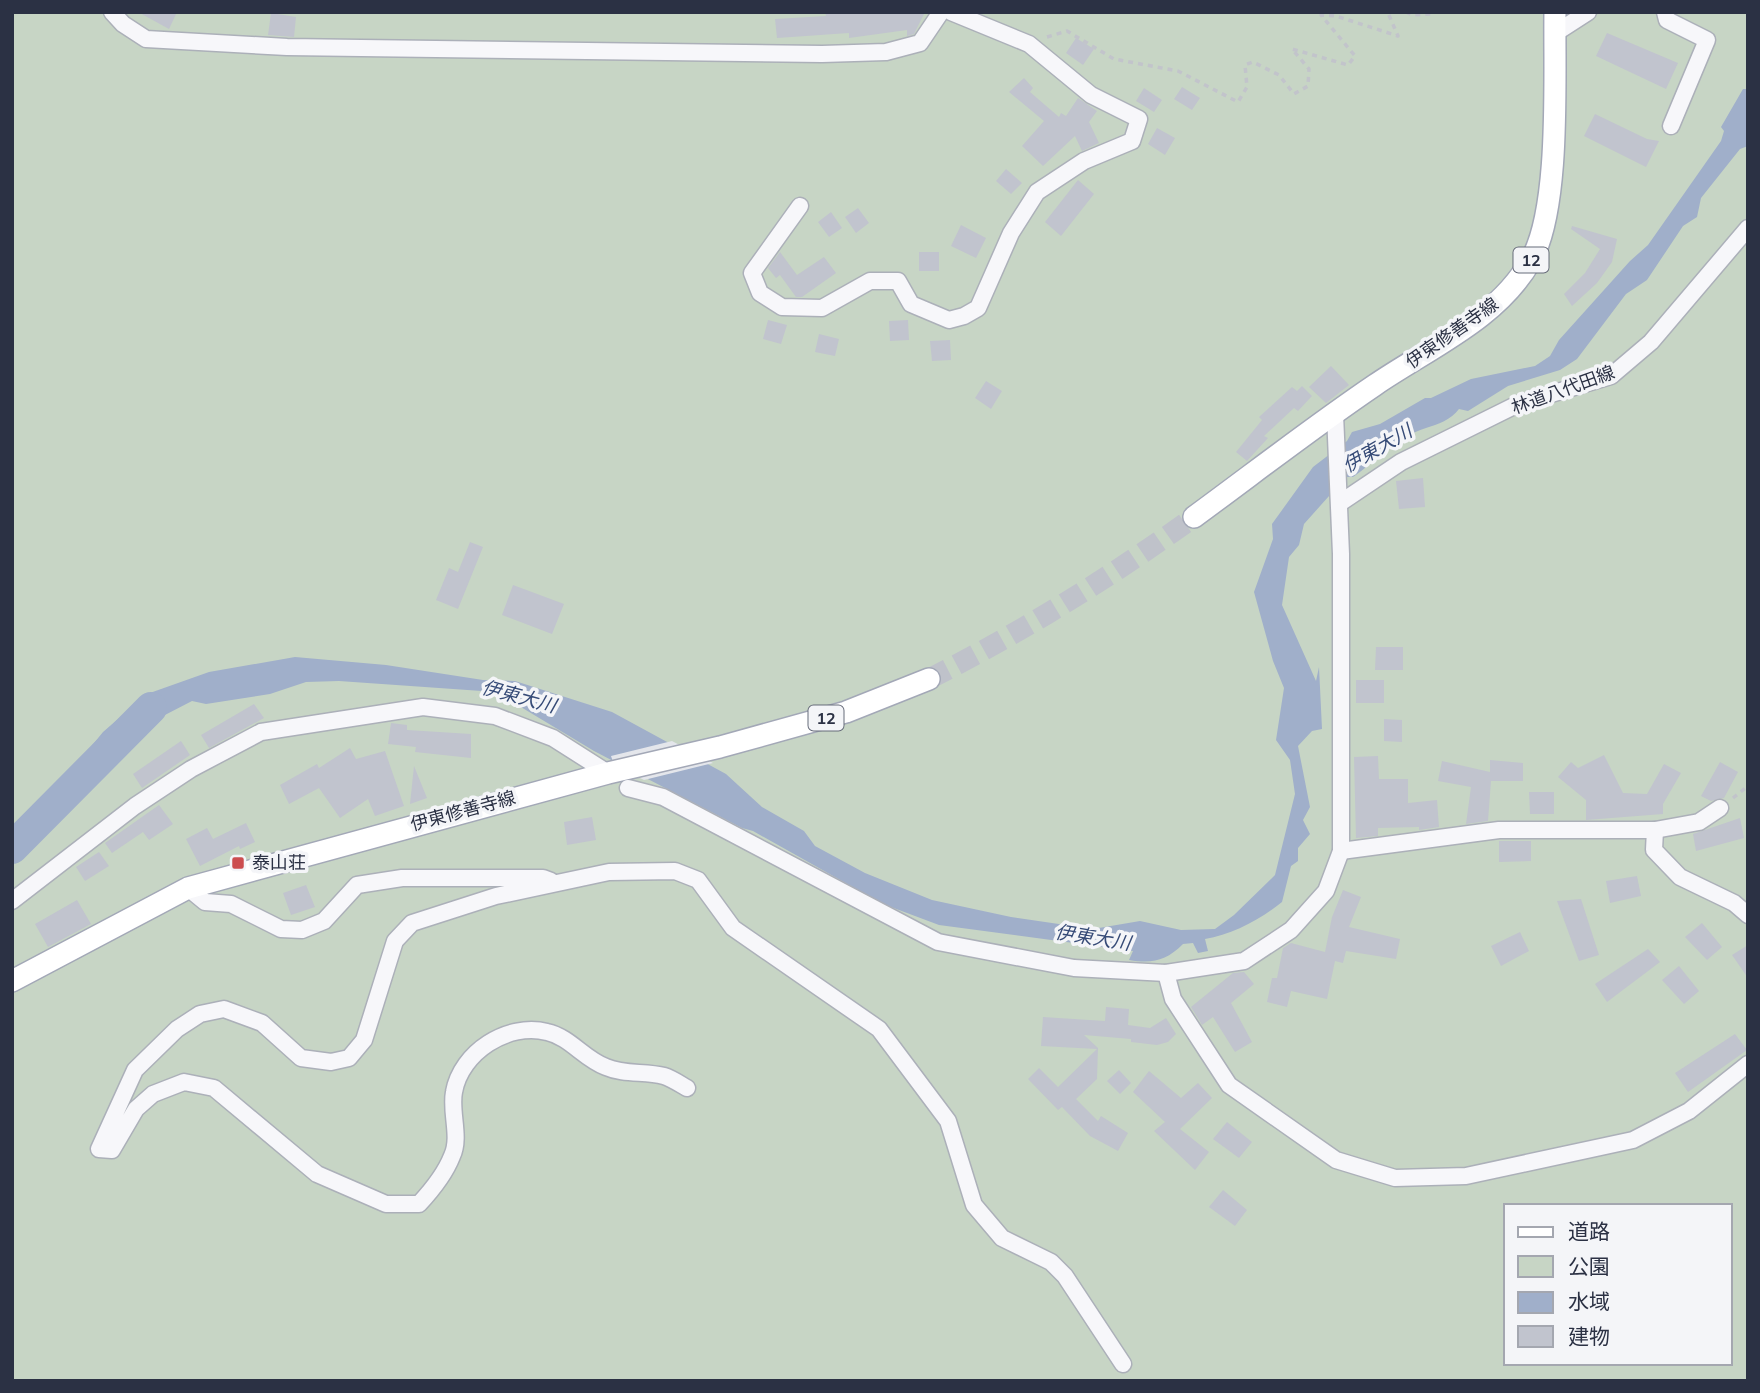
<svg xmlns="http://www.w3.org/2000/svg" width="1760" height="1393" viewBox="0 0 1760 1393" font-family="Mulish,'Noto Sans JP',sans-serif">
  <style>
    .green { fill: #c7d5c5; fill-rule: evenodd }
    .water { fill: #a0afca }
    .pier { fill: #e4e6eb }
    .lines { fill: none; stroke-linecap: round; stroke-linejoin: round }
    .river { stroke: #a0afca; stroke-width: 32 }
    .building { fill: #c1c4ce }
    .major-tunnel { stroke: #bfc2ca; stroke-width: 21; stroke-dasharray: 21 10; stroke-linecap: butt }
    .minor-casing { stroke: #acb0b9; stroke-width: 19 }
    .major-casing { stroke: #a3a8b7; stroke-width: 24 }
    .path { stroke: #c2c4cb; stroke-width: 3.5; stroke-dasharray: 5 5; stroke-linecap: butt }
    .minor { stroke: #f7f7fa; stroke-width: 16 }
    .major { stroke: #fff; stroke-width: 21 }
    .poi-dot { fill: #cc4d4f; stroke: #f4f5f8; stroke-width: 2.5 }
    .labels { text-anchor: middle; stroke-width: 7; stroke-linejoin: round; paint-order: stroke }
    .shield { fill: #f4f5f8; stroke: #676c7a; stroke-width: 2 }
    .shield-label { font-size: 16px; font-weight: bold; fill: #2b3144 }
    .street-label { font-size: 18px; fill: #2b3144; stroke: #f4f5f8 }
    .poi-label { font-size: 18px; fill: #2b3144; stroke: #f4f5f8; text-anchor: start }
    .water-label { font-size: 19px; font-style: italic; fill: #364b77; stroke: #f4f5f8 }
  </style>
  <rect width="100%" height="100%" fill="#e4e6eb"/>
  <path class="green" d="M12 12H1748V1381H12ZM1506 1206H1730V1363H1506Z"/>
  <path class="water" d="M1743 89H1748V146L1740 149 1701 198 1697 217 1683 226 1647 280 1626 294 1577 359 1560 370 1508 386 1468 411 1459 409C1451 420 1438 424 1426 428 1399 436 1376 461 1353 477H1346L1304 524 1299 545 1289 557 1282 605 1316 681 1319 667 1322 729 1312 731 1298 746 1310 807 1303 820 1310 834 1298 848V861L1291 866 1282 902C1261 919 1232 935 1205 939L1208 951 1198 953 1193 943 1183 944C1166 961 1152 964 1129 960L1133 951 939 925 883 904 753 831 742 828 594 751 496 692 339 681 306 682 270 694 206 704 192 701 105 746 72 797 82 758 103 732 147 694 209 672 295 657 386 665 483 680 515 681 612 712 726 774 762 807 804 831 815 846 865 873 932 900 1011 917 1093 929 1140 921 1181 930 1215 929 1234 915 1275 875 1295 794 1290 760 1276 740 1284 688 1273 661 1254 592 1273 539 1272 524 1313 467 1347 441 1352 432 1380 424 1425 398H1431L1471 379 1535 366 1550 356 1559 340 1630 261 1648 245 1721 141 1724 131 1721 127Z"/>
  <polygon class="pier" points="672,741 713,763 644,780 614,765 611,756"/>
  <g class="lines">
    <polyline class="river" points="12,848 151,708"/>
  </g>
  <g class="building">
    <polygon points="138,12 177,12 169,29"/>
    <polygon points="825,12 879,14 925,12 914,34 907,36 907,30 849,38 849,33 777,38 775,19 826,16"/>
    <polygon points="271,13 296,17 294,37 268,35"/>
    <polygon points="1607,33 1678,63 1666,89 1596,56"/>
    <polygon points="1076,38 1094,49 1083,65 1066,53"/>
    <polygon points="1024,78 1033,88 1030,92 1059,117 1061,113 1066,116 1078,98 1097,111 1089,122 1099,143 1082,151 1075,136 1043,166 1022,146 1044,121 1009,92"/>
    <polygon points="1182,87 1200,98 1192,110 1174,99"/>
    <polygon points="1144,88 1162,100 1154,112 1136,101"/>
    <polygon points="1595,114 1647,139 1659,141 1646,167 1584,136"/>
    <polygon points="1157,128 1175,138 1165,155 1148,144"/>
    <polygon points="1006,169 1022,183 1011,194 996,181"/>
    <polygon points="1078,180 1094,194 1061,236 1045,222"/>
    <polygon points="858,208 869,223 856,233 845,217"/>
    <polygon points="831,212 842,228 829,237 818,222"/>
    <polygon points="961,225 986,238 976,258 951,246"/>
    <polygon points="1572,226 1617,239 1612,262 1597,283 1572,306 1564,294 1585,273 1600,249 1571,229"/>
    <polygon points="780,252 797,275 824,257 836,273 802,297 796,297 780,275 776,278 768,268"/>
    <rect x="919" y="252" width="20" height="19"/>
    <polygon points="768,320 787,325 781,344 763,339"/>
    <polygon points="908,320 909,340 890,341 889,321"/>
    <polygon points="819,334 839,339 835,356 815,352"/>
    <polygon points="950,340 951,360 932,361 930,341"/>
    <polygon points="1331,366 1349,385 1326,403 1309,387"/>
    <polygon points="986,381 1002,391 991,409 975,398"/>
    <polygon points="1302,386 1312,396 1298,411 1294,408 1264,436 1268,438 1247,461 1236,452 1262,420 1259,417 1292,387 1297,391"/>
    <polygon points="1423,478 1425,507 1399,509 1396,481"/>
    <polygon points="470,542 483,547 458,609 436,600 449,568 458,572"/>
    <polygon points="513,585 564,604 552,634 502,615"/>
    <polygon points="1376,647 1403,647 1403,670 1375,670"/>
    <rect x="1356" y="680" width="28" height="23"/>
    <polygon points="254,704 264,718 209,748 201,735"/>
    <polygon points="1384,719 1402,720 1402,742 1384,741"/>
    <polygon points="391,723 407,725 407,730 471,734 471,758 415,752 416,747 388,744"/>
    <polygon points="181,741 190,755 142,788 133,774"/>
    <polygon points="350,748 356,759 385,751 404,806 375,816 368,799 340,818 319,788 289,804 280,785 317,764 319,768"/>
    <polygon points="1604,755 1623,793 1647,794 1664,764 1681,773 1663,804 1663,814 1586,820 1586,800 1558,777 1571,762 1578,768"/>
    <polygon points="1378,756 1379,779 1408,779 1408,803 1437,800 1439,827 1419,830 1419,827 1378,828 1378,836 1356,838 1354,757"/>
    <polygon points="1490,760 1523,763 1523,781 1491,781 1488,821 1466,824 1471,787 1438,781 1442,761 1490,772"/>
    <polygon points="1720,762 1738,772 1724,798 1711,801 1701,796"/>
    <polygon points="414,766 427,798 410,804"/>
    <polygon points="1529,792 1554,792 1554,814 1530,814"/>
    <polygon points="159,805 173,824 149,840 143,832 112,853 105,843"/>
    <polygon points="592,817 596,840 567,845 564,822"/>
    <polygon points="1740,818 1744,838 1696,851 1693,834"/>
    <polygon points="246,823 255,842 240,849 239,846 200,866 186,839 207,828 213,839"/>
    <polygon points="1499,841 1531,841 1531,861 1499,862"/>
    <polygon points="99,852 109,866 85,881 76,867"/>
    <polygon points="1637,876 1641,896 1610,903 1606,881"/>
    <polygon points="306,885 315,907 291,915 283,893"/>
    <polygon points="1343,890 1361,897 1349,927 1400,939 1396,959 1346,951 1343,963 1335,961 1327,999 1291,991 1287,1007 1267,1002 1272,978 1277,978 1283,948 1291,943 1325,952 1332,917"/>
    <polygon points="1581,899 1599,955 1579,961 1557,901"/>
    <polygon points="77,900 91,924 48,947 35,924"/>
    <polygon points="1702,923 1722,947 1707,960 1685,937"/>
    <polygon points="1520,932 1529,951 1501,966 1491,946"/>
    <polygon points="1748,945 1748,978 1732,955"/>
    <polygon points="1648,949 1660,962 1607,1002 1595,984"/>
    <polygon points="1679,966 1699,991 1684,1004 1662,980"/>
    <polygon points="1244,972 1254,984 1231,1003 1252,1042 1235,1052 1213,1017 1202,1025 1191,1007 1233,973"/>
    <polygon points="1106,1007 1129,1009 1128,1025 1150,1028 1166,1018 1176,1034 1168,1042 1157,1045 1131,1042 1131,1039 1084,1035 1098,1048 1097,1079 1076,1099 1098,1121 1101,1116 1128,1133 1118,1151 1090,1136 1062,1107 1058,1110 1028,1079 1039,1068 1058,1087 1097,1049 1041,1046 1043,1017 1105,1021"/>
    <polygon points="1735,1034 1747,1050 1688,1092 1675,1073"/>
    <polygon points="1119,1070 1131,1083 1120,1094 1107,1081"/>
    <polygon points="1149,1071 1181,1098 1198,1083 1212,1098 1180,1129 1209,1152 1195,1170 1154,1131 1165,1122 1133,1092"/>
    <polygon points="1227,1122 1252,1142 1239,1158 1213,1139"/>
    <polygon points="1223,1190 1247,1210 1235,1226 1209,1207"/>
  </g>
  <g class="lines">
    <path class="major-tunnel" d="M929 679C1022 632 1109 578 1194 517"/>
    <defs>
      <g id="minor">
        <polyline points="112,12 123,24 146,39 287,47 822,54 886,52 920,43 941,12"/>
        <polyline points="1665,12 1667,20 1707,40 1671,126"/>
        <polyline points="1554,34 1588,12"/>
        <polyline points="800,206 752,273 760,293 782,307 822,308 870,281 898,281 911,304 949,320 964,316 978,308 1011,233 1037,192 1084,161 1132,141 1139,119 1091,95 1029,44 951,12"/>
        <polyline points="1340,503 1401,462 1518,404 1611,376 1651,342 1748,228"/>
        <polyline points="628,788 663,797 938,942 1074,968 1166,973 1244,961 1291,930 1326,891 1341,851 1341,554 1335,414"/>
        <polyline points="1655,830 1654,850 1680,877 1734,903 1748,915"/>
        <polyline points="1341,851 1499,830 1655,830 1699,822 1720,808"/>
        <polyline points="188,888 205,902 231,904 281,929 302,930 324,921 357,885 402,878 543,878 551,881"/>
        <polyline points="12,901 135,806 191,769 261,732 423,707 495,716 553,738 608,773"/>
        <polyline points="1166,973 1173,999 1229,1085 1336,1160 1395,1178 1466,1176 1633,1140 1689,1111 1748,1064"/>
        <path d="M687 1088C680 1084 671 1078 664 1076 645 1071 624 1075 606 1067 584 1059 570 1037 547 1032 508 1022 461 1052 454 1092 450 1112 461 1137 452 1156 445 1174 432 1190 419 1204H386L317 1174 214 1088 184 1082 153 1094 136 1109 112 1150 99 1149 135 1070 177 1029 200 1014 224 1009 262 1023 301 1058 331 1062 349 1058 364 1040 395 941 412 923 496 896 609 872 675 871 698 880 733 928 879 1029 948 1121 974 1205 1002 1238 1051 1262 1065 1276 1123 1364"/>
      </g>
      <g id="major">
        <path d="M1194 517C1254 473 1313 427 1375 385 1429 348 1498 319 1531 260 1561 208 1554 74 1555 12"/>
        <polyline points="12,981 188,888 608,773 720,747 846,712 929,679"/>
      </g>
    </defs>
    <use href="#minor" class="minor-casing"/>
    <use href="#major" class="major-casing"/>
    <g class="path">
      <polyline points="1406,12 1412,15 1432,14"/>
      <polyline points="1047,37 1067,31 1114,59 1178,71 1238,102 1247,87 1245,65 1253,62 1279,75 1294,94 1308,86 1309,69 1292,49 1348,65 1355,56 1321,15 1336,16 1398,36 1388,13 1390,12"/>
      <polyline points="1733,798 1748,786"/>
    </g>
    <use href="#minor" class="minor"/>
    <use href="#major" class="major"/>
  </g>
  <rect class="poi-dot" x="231" y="856" width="14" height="14" rx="3.5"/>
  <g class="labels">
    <g class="shield">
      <rect x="1513.5" y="247.5" width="35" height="25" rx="5"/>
      <rect x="808.5" y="705.5" width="35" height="25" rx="5"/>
    </g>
    <g class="shield-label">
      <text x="1531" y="266">12</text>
      <text x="826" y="724">12</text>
    </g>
    <g class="street-label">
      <text transform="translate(1452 333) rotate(-35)" y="6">伊東修善寺線</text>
      <text transform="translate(1563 390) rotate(-20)" y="6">林道八代田線</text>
      <text transform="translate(463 811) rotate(-15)" y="6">伊東修善寺線</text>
    </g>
    <g class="poi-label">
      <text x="252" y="869">泰山荘</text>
    </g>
    <g class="water-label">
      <text transform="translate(1377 448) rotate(-30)" y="7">伊東大川</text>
      <text transform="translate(519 696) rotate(15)" y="7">伊東大川</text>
      <text transform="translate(1093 937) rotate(9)" y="7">伊東大川</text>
    </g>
  </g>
  <rect width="1760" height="1393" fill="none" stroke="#2b3144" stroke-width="28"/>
  <rect x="1504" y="1204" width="228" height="161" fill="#f4f5f8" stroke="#a4a7b0" stroke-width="2"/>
  <rect x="1518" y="1227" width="35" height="10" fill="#ffffff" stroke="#a4a7b0" stroke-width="2"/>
  <text x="1568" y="1239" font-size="21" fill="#2b3144">道路</text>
  <rect x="1518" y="1256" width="35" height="21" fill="#c7d5c5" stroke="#a4a7b0" stroke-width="2"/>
  <text x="1568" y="1274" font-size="21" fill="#2b3144">公園</text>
  <rect x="1518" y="1292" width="35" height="21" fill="#a0afca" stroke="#a4a7b0" stroke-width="2"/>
  <text x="1568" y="1309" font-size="21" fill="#2b3144">水域</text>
  <rect x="1518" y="1326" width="35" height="21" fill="#c1c4ce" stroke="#a4a7b0" stroke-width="2"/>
  <text x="1568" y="1344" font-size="21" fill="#2b3144">建物</text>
</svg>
